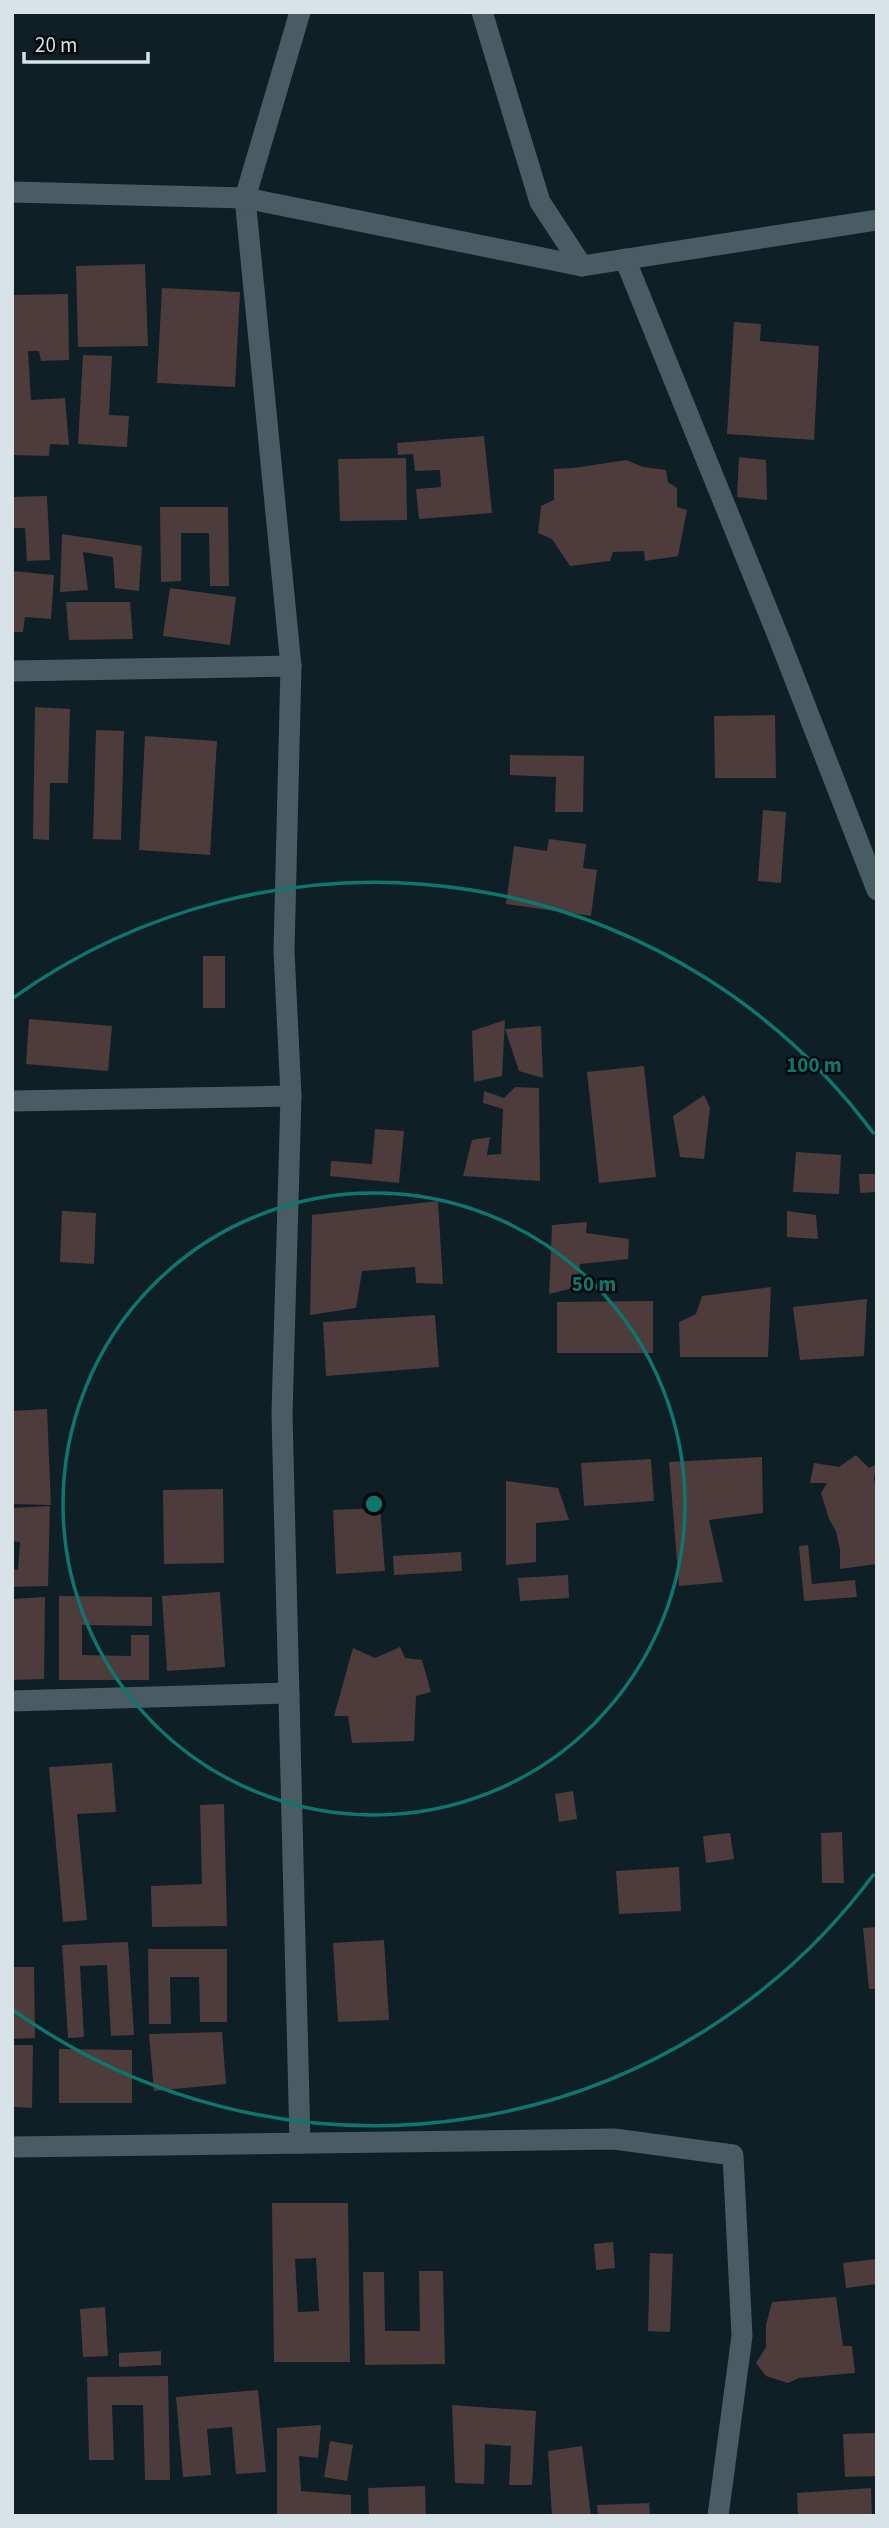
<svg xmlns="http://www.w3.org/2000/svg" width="889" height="2528" viewBox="0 0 889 2528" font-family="'Source Sans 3',sans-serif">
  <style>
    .building { fill: #4e3b3c; fill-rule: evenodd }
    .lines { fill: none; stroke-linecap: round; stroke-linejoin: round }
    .minor { stroke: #495c64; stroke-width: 21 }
    .ring { fill: none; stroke: #0f766e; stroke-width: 3.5 }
    .centre { fill: #0f766e; stroke: #03080b; stroke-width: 3.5 }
    .ring-label { font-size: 21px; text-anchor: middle; font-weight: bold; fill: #0f766e; stroke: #03080b; stroke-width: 5; stroke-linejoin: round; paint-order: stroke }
  </style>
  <rect width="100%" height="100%" fill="#0e1f26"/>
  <g class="building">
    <polygon points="145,264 148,346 78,347 76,266"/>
    <polygon points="162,288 240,292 235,387 157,383"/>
    <polygon points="68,294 69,360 41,361 39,351 28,351 31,400 65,398 69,445 50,444 49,456 12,455 12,295"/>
    <polygon points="734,322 761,324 760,341 819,346 814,440 727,434"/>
    <polygon points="83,355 112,356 109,415 129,416 127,447 78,444"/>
    <polygon points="484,436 492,513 419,519 416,489 441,487 440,470 415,471 413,454 398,455 397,443"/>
    <polygon points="739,457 766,460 767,500 737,497"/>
    <polygon points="406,458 407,520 340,521 338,459"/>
    <polygon points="626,460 643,467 666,470 668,482 677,488 677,507 687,510 678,556 645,561 644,551 613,552 610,561 570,566 552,539 538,533 541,506 554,500 554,469 574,468"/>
    <polygon points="47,496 50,560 27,561 25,528 12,528 12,497"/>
    <polygon points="160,507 228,507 229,586 210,586 209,533 181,533 181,581 161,582"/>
    <polygon points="62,534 142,546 139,591 115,588 113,557 83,552 88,590 60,592"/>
    <polygon points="12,571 54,575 51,619 25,617 23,632 12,632"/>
    <polygon points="170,588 236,597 230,645 163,636"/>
    <polygon points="66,602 130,602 133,639 69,640"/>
    <polygon points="35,707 70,709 68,783 50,783 49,840 33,839"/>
    <polygon points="775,715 776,778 715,778 714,716"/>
    <polygon points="96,730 124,731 121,840 93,839"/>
    <polygon points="145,736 217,741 210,855 139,850"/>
    <polygon points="510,755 584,756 583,812 555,812 556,777 510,775"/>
    <polygon points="763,810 786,812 781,883 758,881"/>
    <polygon points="549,839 586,844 583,868 597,870 591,916 506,904 514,846 547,851"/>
    <rect x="203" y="956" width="22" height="52"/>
    <polygon points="29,1019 112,1026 108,1071 26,1064"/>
    <polygon points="505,1020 502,1076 474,1082 472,1031"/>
    <polygon points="541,1026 543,1078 519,1071 505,1029"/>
    <polygon points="644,1066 656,1177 599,1183 587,1072"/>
    <polygon points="515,1087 539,1088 540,1181 463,1176 472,1140 490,1137 487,1155 501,1154 503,1109 483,1103 484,1091 504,1098"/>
    <polygon points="704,1095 710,1108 704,1159 680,1157 673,1116"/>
    <polygon points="375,1129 404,1131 399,1183 330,1176 331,1161 372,1164"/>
    <polygon points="796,1152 841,1155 839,1194 793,1192"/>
    <polygon points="859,1174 877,1174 877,1192 860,1193"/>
    <polygon points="438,1201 443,1284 416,1283 415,1267 362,1271 356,1308 310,1315 312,1215"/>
    <polygon points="62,1211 96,1213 94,1264 60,1262"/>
    <polygon points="787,1211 816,1215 818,1239 787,1237"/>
    <polygon points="587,1222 586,1233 629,1239 628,1259 580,1264 577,1287 549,1294 552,1225"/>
    <polygon points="771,1287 768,1357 680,1357 679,1322 696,1314 702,1296"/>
    <polygon points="867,1299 864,1356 800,1360 793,1307"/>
    <polygon points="653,1301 653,1353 557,1353 557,1302"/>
    <polygon points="435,1315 439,1367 326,1376 323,1322"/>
    <polygon points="47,1409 51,1505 12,1504 12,1411"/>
    <polygon points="856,1455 869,1468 877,1464 874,1478 877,1504 877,1564 840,1569 840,1550 836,1531 829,1519 821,1493 827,1483 810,1483 814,1463 839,1467"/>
    <polygon points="762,1457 763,1513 709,1520 723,1582 679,1586 669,1462"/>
    <polygon points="651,1459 654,1501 584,1506 581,1463"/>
    <polygon points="506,1481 558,1488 569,1520 536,1523 536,1562 506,1565"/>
    <polygon points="223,1489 224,1563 164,1564 163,1490"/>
    <polygon points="50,1506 48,1586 12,1587 12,1569 18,1570 20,1542 12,1541 12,1508"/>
    <polygon points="380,1508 385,1571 336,1574 333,1510"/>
    <polygon points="808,1545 812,1584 855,1580 857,1597 804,1601 799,1546"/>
    <polygon points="461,1552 462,1571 394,1575 393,1556"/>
    <polygon points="568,1575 569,1598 520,1601 518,1578"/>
    <polygon points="220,1592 225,1667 167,1671 162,1596"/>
    <polygon points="59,1596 152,1597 152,1626 82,1625 82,1655 131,1656 131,1635 149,1635 149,1680 59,1680"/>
    <polygon points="45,1597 44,1679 12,1680 12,1599"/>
    <polygon points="400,1647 405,1658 422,1660 431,1692 416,1696 414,1741 352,1743 348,1716 334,1716 353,1648 375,1658"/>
    <polygon points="112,1763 116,1812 77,1814 87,1920 63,1922 49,1767"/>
    <polygon points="573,1791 577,1819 559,1822 555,1794"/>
    <polygon points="224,1804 227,1926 152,1927 151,1886 202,1884 200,1805"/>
    <polygon points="842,1832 844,1883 822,1883 821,1833"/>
    <polygon points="730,1833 734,1859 706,1863 703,1836"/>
    <polygon points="679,1867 681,1911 619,1914 616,1871"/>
    <polygon points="877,1927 877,1989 869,1989 863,1928"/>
    <polygon points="384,1940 389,2020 338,2022 333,1943"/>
    <polygon points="128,1942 134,2035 111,2036 107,1965 80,1966 84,2037 68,2038 62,1945"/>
    <polygon points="148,1949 227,1949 227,2022 200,2022 199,1977 170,1977 171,2024 149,2024"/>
    <polygon points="12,1967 34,1967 35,2038 12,2039"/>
    <polygon points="222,2032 226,2084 154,2091 149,2034"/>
    <polygon points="12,2045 33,2045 32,2108 12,2107"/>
    <polygon points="59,2049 132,2050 132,2103 59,2103"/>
    <path d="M272 2203H348L350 2362H274ZM316 2258 319 2311 298 2312 295 2259Z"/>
    <polygon points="613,2242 615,2268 596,2270 594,2244"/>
    <polygon points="650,2253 673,2254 670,2332 648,2331"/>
    <polygon points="877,2259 877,2284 846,2288 843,2263"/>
    <polygon points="419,2271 443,2271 445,2364 365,2365 363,2272 384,2272 385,2331 420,2331"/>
    <polygon points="836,2297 843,2346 852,2346 855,2373 799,2378 788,2383 766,2376 756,2363 766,2347 766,2325 772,2302"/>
    <polygon points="105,2307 108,2356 83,2357 80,2309"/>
    <polygon points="161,2351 161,2365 119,2367 119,2353"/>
    <polygon points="168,2376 170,2480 145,2480 143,2405 112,2405 114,2460 89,2460 87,2377"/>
    <polygon points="258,2390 266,2472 236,2474 232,2427 207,2429 211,2475 183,2477 176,2397"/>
    <polygon points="452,2405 536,2411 532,2485 509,2485 511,2446 485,2444 484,2484 455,2483"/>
    <polygon points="321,2425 318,2458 299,2456 301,2491 351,2495 351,2516 277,2516 277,2428"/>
    <polygon points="875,2433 877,2476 845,2477 843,2434"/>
    <polygon points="330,2441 353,2445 347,2481 324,2477"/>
    <polygon points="582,2446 591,2516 552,2516 548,2451"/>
    <polygon points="425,2486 426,2516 369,2516 368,2488"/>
    <polygon points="871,2488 872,2516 798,2516 797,2493"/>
    <polygon points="649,2503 650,2516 598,2516 597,2505"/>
  </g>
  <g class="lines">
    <g class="minor">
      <polyline points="300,12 245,198 291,666 284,951 291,1096 282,1414 300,2143"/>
      <polyline points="482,12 540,202 582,266"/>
      <polyline points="12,192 245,198 582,266 877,220"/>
      <polyline points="625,259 780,641 877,890"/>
      <polyline points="12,671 291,666"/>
      <polyline points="12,1101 291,1096"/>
      <polyline points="12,1701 289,1693"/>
      <polyline points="12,2147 614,2139 733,2155 742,2336 718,2516"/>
    </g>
  </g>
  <g class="ring">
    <circle cx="374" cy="1504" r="311"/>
    <path d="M874 1874A622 622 0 0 1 13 2010M13 998A622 622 0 0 1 874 1134"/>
  </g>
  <circle cx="374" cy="1504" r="10" class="centre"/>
  <g class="ring-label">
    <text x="814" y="1072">100 m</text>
    <text x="594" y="1291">50 m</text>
  </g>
  <rect width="889" height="2528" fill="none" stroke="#d8e3e8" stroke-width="28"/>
  <path d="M24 52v10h124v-10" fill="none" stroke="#d8e3e8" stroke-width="3.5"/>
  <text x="35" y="52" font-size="21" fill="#d8e3e8" stroke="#03080b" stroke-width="5" paint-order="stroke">20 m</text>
</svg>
